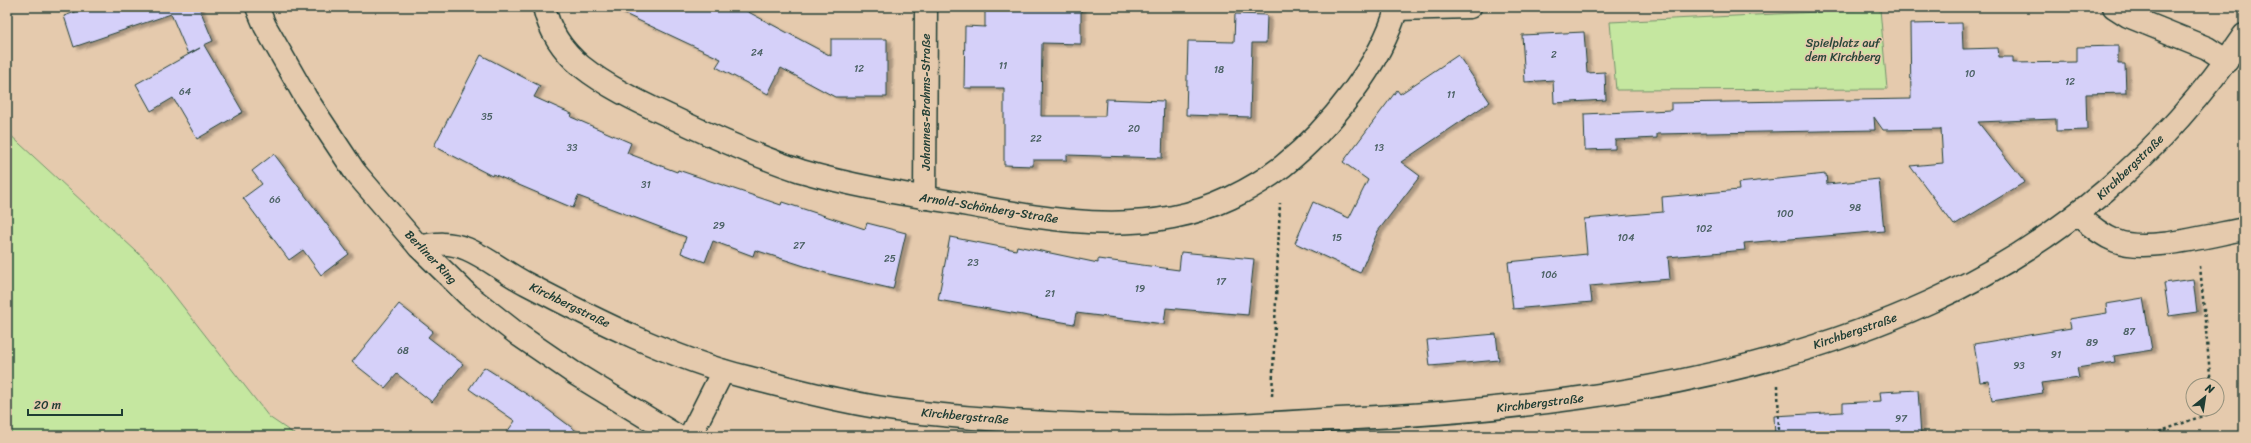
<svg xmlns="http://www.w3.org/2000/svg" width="2251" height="443" viewBox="0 0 2251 443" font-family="Sriracha,sans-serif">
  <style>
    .green { fill: #c5e7a0; stroke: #72926a }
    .building { fill: #d5d0f9; stroke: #1f3d34; filter: url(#shadow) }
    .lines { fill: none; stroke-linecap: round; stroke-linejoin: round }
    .minor-casing { stroke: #1f3d34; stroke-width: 25 }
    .path { stroke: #1f3d34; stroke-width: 2.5; stroke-dasharray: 3 3; stroke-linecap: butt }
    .minor { stroke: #e5caad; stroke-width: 22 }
    .labels { text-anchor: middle; stroke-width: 3; stroke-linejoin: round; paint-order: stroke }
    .number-label { font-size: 10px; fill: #4c6265 }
    .park-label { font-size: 12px; fill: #274639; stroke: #e5caad }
    .street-label { font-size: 12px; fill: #1f3d34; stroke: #e5caad }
  </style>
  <defs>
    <filter id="shadow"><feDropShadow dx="4.5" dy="2.5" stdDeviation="1" flood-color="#0004"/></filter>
  </defs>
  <rect width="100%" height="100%" fill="#e5caad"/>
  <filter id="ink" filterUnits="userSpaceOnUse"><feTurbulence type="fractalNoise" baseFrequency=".025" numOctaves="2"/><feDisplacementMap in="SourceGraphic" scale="8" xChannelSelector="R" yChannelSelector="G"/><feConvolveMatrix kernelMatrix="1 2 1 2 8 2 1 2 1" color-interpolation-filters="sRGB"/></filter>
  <g filter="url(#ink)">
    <g class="green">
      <polygon points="1880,9 1887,89 1616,90 1610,22"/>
      <polygon points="7,132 149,263 269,417 297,436 7,436"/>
    </g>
    <g class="building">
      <polygon points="90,7 199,7 213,41 204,45 243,112 197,139 173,98 151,111 136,84 200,48 188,54 171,14 74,47 64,16"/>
      <polygon points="610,7 739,7 831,56 831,39 887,39 887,97 835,97 781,68 768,94 716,67 721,59"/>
      <polygon points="985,7 1081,7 1081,44 1042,43 1041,116 1105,116 1106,99 1164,101 1162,158 1067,155 1067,160 1033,160 1033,166 1004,165 1004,88 964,88 965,26 985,27"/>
      <polygon points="1235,14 1267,15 1266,43 1252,43 1250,117 1186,115 1188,41 1234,42"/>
      <polygon points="1962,23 1963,49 1998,48 1999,57 2013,57 2013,63 2077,62 2077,47 2118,46 2118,64 2125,64 2126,93 2086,94 2087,130 2056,131 2056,119 1978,122 2025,182 1954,225 1910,166 1943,163 1941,129 1883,130 1874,117 1875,130 1657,134 1657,138 1615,140 1615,149 1585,150 1584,114 1671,110 1671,103 1911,99 1910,24"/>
      <polygon points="1584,32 1587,73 1605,72 1606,100 1554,103 1553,80 1525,82 1522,35"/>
      <polygon points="481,55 540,86 534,97 572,114 571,117 631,143 627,153 677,172 678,170 781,205 782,202 865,229 867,223 906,233 893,289 829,274 755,250 753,256 713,241 705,262 681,253 686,237 578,196 573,208 493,174 492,176 434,146"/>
      <polygon points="1458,55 1490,102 1401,162 1420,176 1378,231 1360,273 1295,243 1313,202 1349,218 1368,180 1343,162 1397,90 1400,94"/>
      <polygon points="274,154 349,254 321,275 303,250 289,260 243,198 262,184 252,171"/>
      <polygon points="1826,174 1827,184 1879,179 1884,231 1744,243 1745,250 1668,257 1670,279 1590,286 1592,302 1513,309 1508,262 1587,254 1584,219 1663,212 1662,197 1739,190 1738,183"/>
      <polygon points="950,237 1016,250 1017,246 1098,263 1098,259 1179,270 1181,252 1254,259 1248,315 1166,308 1164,324 1076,313 1074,324 938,300"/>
      <polygon points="2193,279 2197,312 2169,316 2164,283"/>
      <polygon points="2143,298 2152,350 2114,356 2115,362 2077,368 2079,378 2041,383 2043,393 1992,401 1989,381 1980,382 1974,344 2071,328 2069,319 2107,313 2106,304"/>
      <polygon points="399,304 433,331 428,337 463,364 432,402 397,374 385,388 352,362"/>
      <polygon points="1496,334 1499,360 1430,366 1427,340"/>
      <polygon points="484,367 531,397 583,436 504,436 515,421 469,389"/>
      <polygon points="1918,390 1921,436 1775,436 1774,416 1843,412 1843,403 1881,401 1880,392"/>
    </g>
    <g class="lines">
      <defs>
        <g id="minor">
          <polyline points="257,7 265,26 306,98 355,172 419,247 468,295 520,336 574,373 677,436"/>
          <path d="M544 7C549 30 563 51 581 66 606 86 637 101 665 114 709 135 755 156 801 171 849 185 897 193 946 201 1019 214 1098 232 1173 217 1211 210 1252 190 1283 166 1329 129 1381 64 1397 7"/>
          <polyline points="2114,7 2128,16 2207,48 2227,61"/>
          <polyline points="1397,9 1470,7"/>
          <polyline points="925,198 926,7"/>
          <path d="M2078 215C2090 226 2101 235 2116 241 2146 253 2211 235 2244 229"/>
          <path d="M419 247C436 243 450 242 467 249 488 258 507 274 527 284 594 319 673 359 746 377 801 391 856 406 912 412 1003 422 1097 427 1190 426 1239 426 1289 422 1339 419 1536 410 1749 385 1930 302 2058 244 2165 152 2244 35"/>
          <polyline points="690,436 723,371"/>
        </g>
      </defs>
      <use href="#minor" class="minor-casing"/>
      <g class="path">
        <polyline points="2200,266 2211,385"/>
        <polyline points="1778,385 1779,436"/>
        <polyline points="1272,396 1280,203"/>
        <polyline points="2148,436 2213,412 2213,409"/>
      </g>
      <use href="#minor" class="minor"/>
    </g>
  </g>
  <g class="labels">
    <g class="number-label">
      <text x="757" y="56">24</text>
      <text x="1554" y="58">2</text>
      <text x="1003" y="69">11</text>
      <text x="859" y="72">12</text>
      <text x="1219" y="73">18</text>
      <text x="1970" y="77">10</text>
      <text x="2070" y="85">12</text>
      <text x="185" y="95">64</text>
      <text x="1451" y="98">11</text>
      <text x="487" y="120">35</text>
      <text x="1134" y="132">20</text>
      <text x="1036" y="142">22</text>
      <text x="572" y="151">33</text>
      <text x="1379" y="151">13</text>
      <text x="646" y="188">31</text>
      <text x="275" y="203">66</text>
      <text x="1855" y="211">98</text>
      <text x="1785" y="217">100</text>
      <text x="719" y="229">29</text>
      <text x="1704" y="232">102</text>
      <text x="1337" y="241">15</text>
      <text x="1626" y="241">104</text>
      <text x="799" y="249">27</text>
      <text x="890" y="262">25</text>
      <text x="973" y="266">23</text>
      <text x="1549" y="278">106</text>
      <text x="1221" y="285">17</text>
      <text x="1140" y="292">19</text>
      <text x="1050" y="297">21</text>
      <text x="2129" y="335">87</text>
      <text x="2092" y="346">89</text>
      <text x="403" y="354">68</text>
      <text x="2056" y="358">91</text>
      <text x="2019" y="369">93</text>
      <text x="1901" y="422">97</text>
    </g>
    <g class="park-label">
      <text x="1843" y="47">Spielplatz auf<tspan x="1843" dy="14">dem Kirchberg</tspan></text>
    </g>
    <g class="street-label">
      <text transform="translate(926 102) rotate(-90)" y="4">Johannes-Brahms-Straße</text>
      <text transform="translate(2130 167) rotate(-44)" y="4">Kirchbergstraße</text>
      <text transform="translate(989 208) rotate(9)" y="4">Arnold-Schönberg-Straße</text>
      <text transform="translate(431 257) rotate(46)" y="4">Berliner Ring</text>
      <text transform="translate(570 305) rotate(26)" y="4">Kirchbergstraße</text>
      <text transform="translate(1855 331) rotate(-19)" y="4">Kirchbergstraße</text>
      <text transform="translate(1540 403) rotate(-7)" y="4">Kirchbergstraße</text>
      <text transform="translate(965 416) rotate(5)" y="4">Kirchbergstraße</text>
    </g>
  </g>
  <rect width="2251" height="443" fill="none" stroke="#e5caad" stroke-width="24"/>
  <rect x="12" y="12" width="2227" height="419" fill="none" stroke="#1f3d34" stroke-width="1.5" filter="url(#ink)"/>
  <g transform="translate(2205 397) rotate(30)"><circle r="19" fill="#e5caad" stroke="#96927d"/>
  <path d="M0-3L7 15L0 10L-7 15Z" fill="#1f3d34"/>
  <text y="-6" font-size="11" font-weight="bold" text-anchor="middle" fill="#1f3d34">N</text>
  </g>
  <path d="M28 409v6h94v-6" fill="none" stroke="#1f3d34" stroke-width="2"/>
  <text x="34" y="409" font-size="12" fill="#1f3d34" stroke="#e5caad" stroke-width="3" paint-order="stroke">20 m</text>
</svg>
